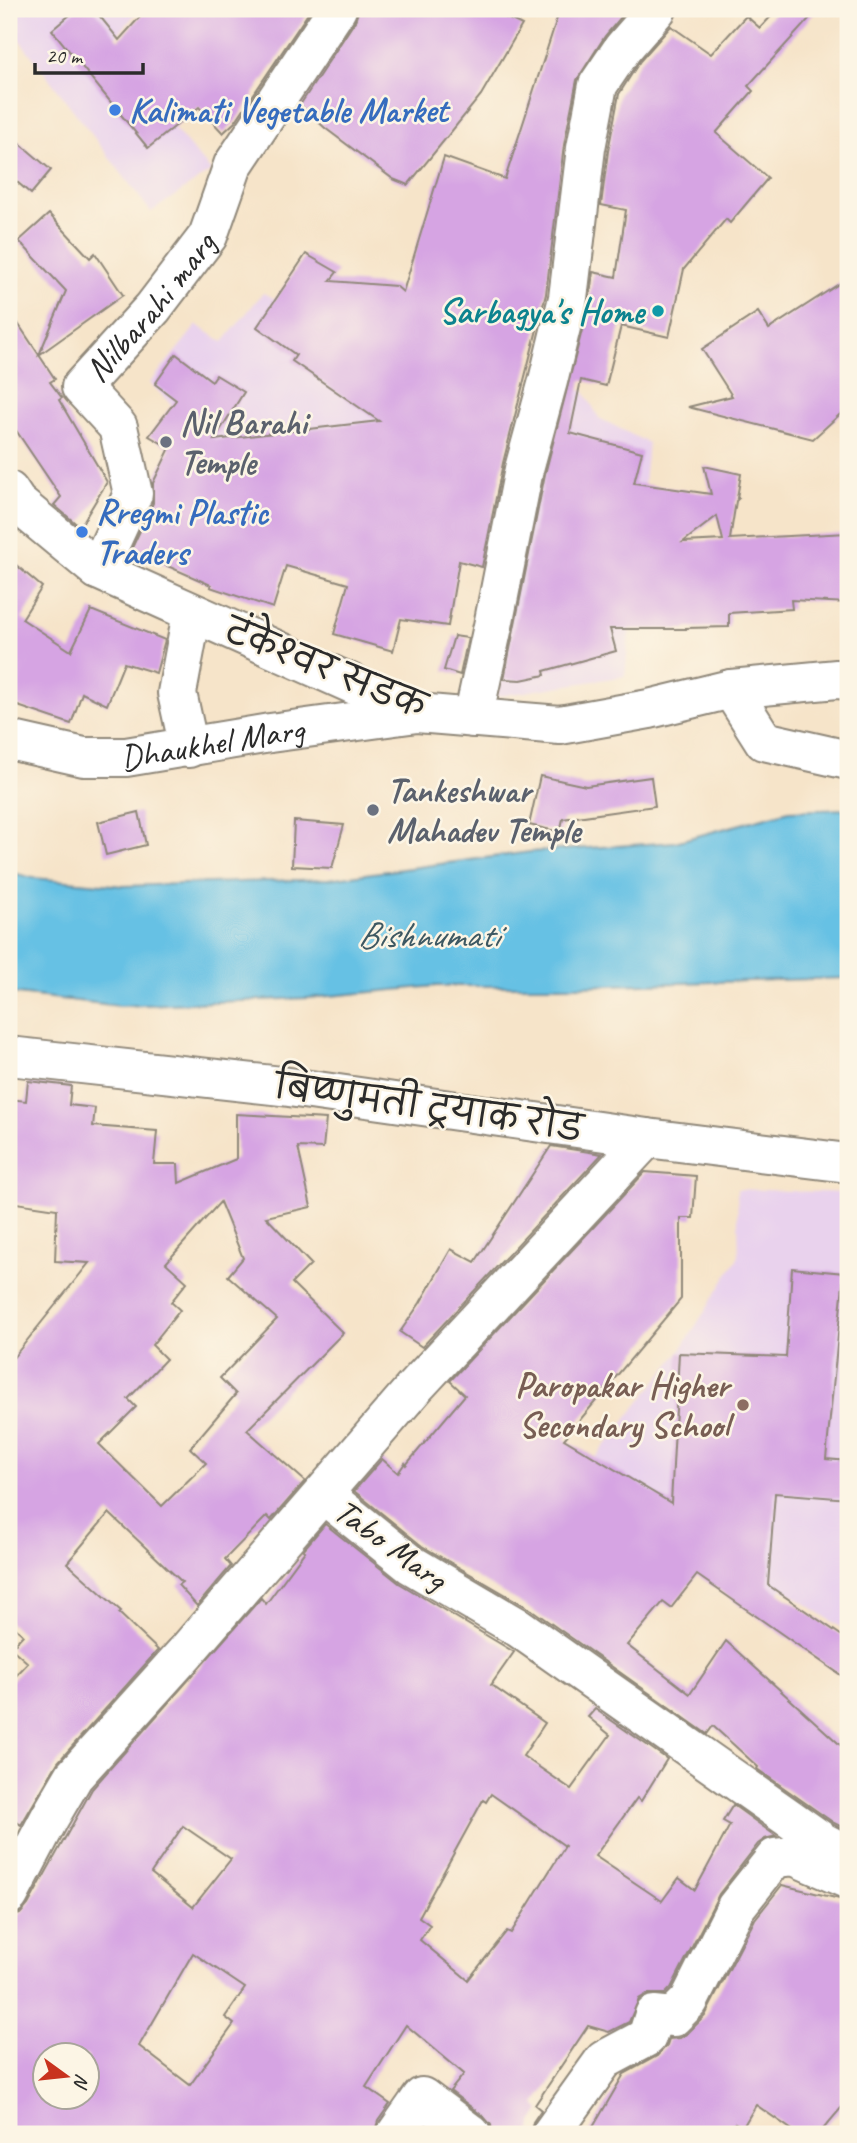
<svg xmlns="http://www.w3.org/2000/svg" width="857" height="2143" viewBox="0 0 857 2143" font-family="Caveat,'Playpen Sans Deva',sans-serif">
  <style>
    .built { fill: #e9d2ed }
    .water { fill: #66c1e4; stroke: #487688; stroke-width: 2 }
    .building { fill: #d6a4e3; fill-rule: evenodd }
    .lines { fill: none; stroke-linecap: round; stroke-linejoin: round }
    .minor-casing { stroke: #90887a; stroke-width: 42 }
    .major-casing { stroke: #90887a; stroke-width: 42 }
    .minor { stroke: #fff; stroke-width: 38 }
    .major { stroke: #fff; stroke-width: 38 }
    .shop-dot { fill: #3f7fe0; stroke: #fcf5e5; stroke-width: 2.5 }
    .culture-dot { fill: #0f9aa8; stroke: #fcf5e5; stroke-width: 2.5 }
    .worship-dot { fill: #6b7280; stroke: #fcf5e5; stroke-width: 2.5 }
    .education-dot { fill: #8d6e63; stroke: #fcf5e5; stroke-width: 2.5 }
    .labels { text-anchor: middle; stroke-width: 5; stroke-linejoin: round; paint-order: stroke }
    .shop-label { font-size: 35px; font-weight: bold; fill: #366cbe; stroke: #fcf5e5; text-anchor: start }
    .street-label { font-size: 35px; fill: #2b2b2b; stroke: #fcf5e5 }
    .culture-label { font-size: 35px; font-weight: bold; fill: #0d838f; stroke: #fcf5e5; text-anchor: end }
    .worship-label { font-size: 35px; font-weight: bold; fill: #5b616d; stroke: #fcf5e5; text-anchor: start }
    .education-label { font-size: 35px; font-weight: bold; fill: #785e54; stroke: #fcf5e5; text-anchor: end }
    .water-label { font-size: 37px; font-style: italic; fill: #3d5862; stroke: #fcf5e5 }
  </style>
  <rect width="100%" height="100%" fill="#fcf5e5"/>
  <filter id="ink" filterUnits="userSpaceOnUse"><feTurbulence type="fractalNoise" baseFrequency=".0143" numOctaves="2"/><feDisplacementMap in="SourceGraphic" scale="14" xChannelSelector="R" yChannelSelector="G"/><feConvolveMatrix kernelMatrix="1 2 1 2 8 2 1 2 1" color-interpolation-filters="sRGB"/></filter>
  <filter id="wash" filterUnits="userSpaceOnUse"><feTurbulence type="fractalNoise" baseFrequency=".00686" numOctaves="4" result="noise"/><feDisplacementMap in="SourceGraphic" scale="28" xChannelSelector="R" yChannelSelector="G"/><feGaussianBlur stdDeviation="1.57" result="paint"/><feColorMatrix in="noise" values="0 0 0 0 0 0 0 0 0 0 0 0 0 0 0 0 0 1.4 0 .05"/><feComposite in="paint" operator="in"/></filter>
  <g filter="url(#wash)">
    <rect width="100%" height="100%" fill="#f6e4c9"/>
    <g class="built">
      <polygon points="9,9 140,9 105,49 211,171 151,212 9,26"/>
      <polygon points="263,293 338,328 384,356 379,428 202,505 198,432 150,383 197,325 223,342"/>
      <polygon points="549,385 584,391 599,418 648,443 625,676 486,698"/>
      <polygon points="737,1189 848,1193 848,1632 782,1588 767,1611 652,1492 595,1458 679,1353 739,1256"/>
    </g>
    <polygon class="water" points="848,809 848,978 576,986 436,986 308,998 120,1006 9,993 9,872 33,878 124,886 328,879 530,852 675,842 789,811"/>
    <g id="blocks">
      <g class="building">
        <polygon points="77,9 94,9 119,40 147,9 311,9 235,122 223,133 199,107 148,148 52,30"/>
        <polygon points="359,9 488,9 522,25 481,95 408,185 393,179 325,128 300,105 355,21"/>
        <polygon points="560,9 628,9 605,36 577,80 564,145 546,294 503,463 482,567 459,561 448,626 401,619 393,651 334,634 348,584 286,566 273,608 210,587 211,585 131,550 153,503 153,483 170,448 149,436 176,400 155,384 176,354 212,381 216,375 244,392 214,440 379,421 292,361 296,355 257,327 306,254 337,272 330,281 396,286 403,292 444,157 505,179"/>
        <path d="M778 9H818L748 86 753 91 716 133 768 178 730 223 726 219 684 269 669 337 621 326 606 386 581 380 570 433 642 452 634 483 711 494 704 466 741 474 737 498H739L736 501 730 539 848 533V603L791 600 792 609 729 613V627L686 628V629H610L616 651 544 671 545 675 521 680 504 679 545 474 589 303 593 272 616 277 626 210 601 205 608 151 619 94 640 61 671 26 711 54 746 16 760 28ZM717 516 723 540 683 542Z"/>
        <polygon points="9,134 51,170 31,194 9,175"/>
        <polygon points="49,214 90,258 95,253 123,295 39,355 66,291 19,241"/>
        <polygon points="848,278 848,407 813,439 688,407 732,396 702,349 758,312 769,329"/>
        <polygon points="9,310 55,379 50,382 62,398 59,400 107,482 80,527 54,505 61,497 9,420"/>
        <polygon points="9,559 42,587 22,619 71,651 91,610 165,640 156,673 124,663 107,705 82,693 71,724 9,703"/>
        <polygon points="454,636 468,638 460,675 444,670"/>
        <polygon points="540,776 586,786 651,777 655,806 563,819 560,832 529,825"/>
        <polygon points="139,812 146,845 106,855 98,822"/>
        <polygon points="294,821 344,825 332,868 292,866"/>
        <path d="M28 1081 71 1086 69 1105 95 1108 93 1126 157 1131 154 1164H178L179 1183 236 1159V1114L326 1119 323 1148 298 1147 311 1207 266 1217 311 1264 292 1283 343 1333 247 1430 305 1481 271 1520 267 1516 225 1559 231 1566 197 1606 178 1585 182 1582 109 1513 67 1563 121 1611 119 1613 158 1650 58 1762 21 1825 9 1816V1683L28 1663 11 1648 23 1635 9 1622V1363L89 1263 55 1261 57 1209 9 1202V1099L26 1101ZM220 1202 243 1258 228 1276 277 1319 220 1378 236 1394 190 1448 206 1463 162 1506 99 1444 136 1407 128 1399 166 1359 152 1345 180 1310 171 1302 187 1282 166 1263Z"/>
        <polygon points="551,1146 602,1154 422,1347 400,1332 420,1303 451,1249 475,1262"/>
        <polygon points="645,1172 696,1176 693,1218 681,1218 681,1299 564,1439 671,1503 679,1353 786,1357 792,1268 844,1273 826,1459 848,1461 848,1499 775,1493 768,1585 848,1640 848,1680 697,1575 671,1608 663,1602 627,1645 690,1694 726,1641 848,1752 848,1830 834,1823 757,1769 758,1767 713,1726 707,1734 532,1610 422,1546 354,1491 382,1459 398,1473 405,1463 406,1465 465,1395 450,1381"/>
        <path d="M325 1524 399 1583 514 1652 491 1685 545 1723 523 1756 571 1789 610 1735 588 1717 595 1709 667 1759 641 1801 637 1798 595 1856 662 1901 679 1878 695 1890 730 1825 723 1821 733 1805 776 1836 765 1839 758 1844 719 1894 671 1988 665 1994H647L639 1999 629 2022 609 2032 588 2026 535 2105 541 2110 533 2122 530 2134H492L491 2125 484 2117 450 2091 464 2074 406 2025 366 2087 390 2104 378 2121 374 2134H9V1917L20 1914 28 1905 92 1789 261 1598 266 1604 305 1551 303 1550ZM491 1794 565 1846 511 1933 507 1931 468 1980 420 1940 430 1925 419 1917 483 1800 486 1802ZM183 1826 231 1859 193 1907 151 1873ZM193 1953 245 1988 225 2017 234 2024 190 2085 139 2046ZM46 2055H88V2097H46Z"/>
        <polygon points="782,1885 848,1901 848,2100 819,2134 798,2134 756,2105 743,2127 735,2123 729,2134 589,2134 624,2074 657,2056 667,2045 669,2039 680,2038 688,2033 705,2016 755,1919"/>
      </g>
    </g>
  </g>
  <g filter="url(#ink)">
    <use href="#blocks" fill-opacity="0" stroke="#90887a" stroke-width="2"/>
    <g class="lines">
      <defs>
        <g id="minor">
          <path id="s1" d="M98 570 133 494 118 427 81 387 153 308 208 236 233 165 337 9"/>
          <polyline points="473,718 493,626 524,469 548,381 568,298 586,148 598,85 623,48 657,9"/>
          <polyline points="323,1494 410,1564 519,1628 823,1842 848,1855"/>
          <polyline points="9,1895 50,1817 74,1776 185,1653 415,1387 647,1138"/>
          <polyline points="396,2134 422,2097 471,2134"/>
          <polyline points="551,2134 604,2060 647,2037 654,2015 673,2017 689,2001 736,1907 775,1858 794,1856 847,1879"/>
        </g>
        <g id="major">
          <polyline points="9,491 17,503 98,570 417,713 560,725 649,709 731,689 837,679 848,680"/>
          <polyline points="731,689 764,741 848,760"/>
          <path id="s2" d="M9 740 84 757H126L270 733 417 713"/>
          <polyline points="189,748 177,693 192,613"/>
          <polyline points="9,1056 282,1086 647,1138 848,1163"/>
        </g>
      </defs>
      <use href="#minor" class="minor-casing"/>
      <use href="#major" class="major-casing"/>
      <use href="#minor" class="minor"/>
      <use href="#major" class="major"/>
    </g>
  </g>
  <g class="shop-dot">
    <circle cx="115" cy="110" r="7"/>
    <circle cx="82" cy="532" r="7"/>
  </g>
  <circle class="culture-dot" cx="658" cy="311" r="7"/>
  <g class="worship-dot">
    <circle cx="166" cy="442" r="7"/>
    <circle cx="373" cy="810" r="7"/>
  </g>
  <circle class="education-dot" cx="743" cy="1405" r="7"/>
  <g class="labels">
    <g class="shop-label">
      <text x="129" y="122">Kalimati Vegetable Market</text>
      <text x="96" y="524">Rregmi Plastic<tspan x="96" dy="40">Traders</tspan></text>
    </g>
    <g class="street-label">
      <text dy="12" stroke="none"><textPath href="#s1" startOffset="313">Nilbarahi marg</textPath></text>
      <text transform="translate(326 668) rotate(22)" y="12">टंकेश्वर सडक</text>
      <text dy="12" stroke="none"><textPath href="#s2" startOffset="206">Dhaukhel Marg</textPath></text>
      <text transform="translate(429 1107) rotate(8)" y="12">बिष्णुमती ट्रयाक रोड</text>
      <text transform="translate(391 1544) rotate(36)" y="12">Tabo Marg</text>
    </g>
    <g class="culture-label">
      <text x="644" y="323">Sarbagya's Home</text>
    </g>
    <g class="worship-label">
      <text x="180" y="434">Nil Barahi<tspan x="180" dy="40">Temple</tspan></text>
      <text x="387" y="802">Tankeshwar<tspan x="387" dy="40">Mahadev Temple</tspan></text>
    </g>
    <g class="education-label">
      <text x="729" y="1397">Paropakar Higher<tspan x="729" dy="40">Secondary School</tspan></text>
    </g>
    <g class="water-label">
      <text x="428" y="947">Bishnumati</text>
    </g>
  </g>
  <rect width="857" height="2143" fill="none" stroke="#fcf5e5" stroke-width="35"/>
  <g transform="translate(66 2076) rotate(105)"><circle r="33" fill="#fcf5e5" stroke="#a8a49b" stroke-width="2"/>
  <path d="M0-5L12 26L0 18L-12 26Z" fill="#c8321e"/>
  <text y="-10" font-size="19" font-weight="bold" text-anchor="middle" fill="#2b2b2b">N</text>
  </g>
  <path d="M35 63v10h108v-10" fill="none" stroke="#2b2b2b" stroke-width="3.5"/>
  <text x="46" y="63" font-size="21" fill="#2b2b2b" stroke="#fcf5e5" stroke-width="5" paint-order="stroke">20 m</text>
</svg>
